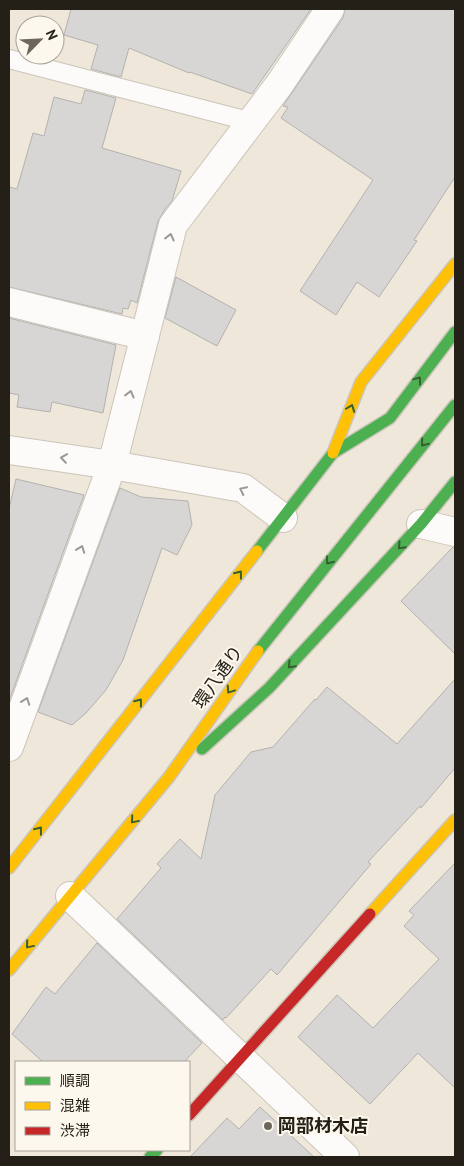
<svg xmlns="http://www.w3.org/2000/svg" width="464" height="1166" viewBox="0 0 464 1166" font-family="'PT Sans','Noto Sans JP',sans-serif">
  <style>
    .building { fill: #d7d6d4; stroke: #b3b2b0 }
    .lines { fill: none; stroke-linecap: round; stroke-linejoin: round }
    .lane-casing { stroke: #cbc5ba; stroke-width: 20 }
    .street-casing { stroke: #cbc5ba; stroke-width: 30 }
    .fast-casing { stroke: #cbc5ba; stroke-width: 14 }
    .slow-casing { stroke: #cbc5ba; stroke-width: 14 }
    .jam-casing { stroke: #cbc5ba; stroke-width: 14 }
    .lane { stroke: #fdfbf9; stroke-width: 18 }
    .street { stroke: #fdfbf9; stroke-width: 28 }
    .fast { stroke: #4caf50; stroke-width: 11 }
    .slow { stroke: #ffc107; stroke-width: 11 }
    .jam { stroke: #c62828; stroke-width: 11 }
    .oneway { stroke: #9c9893 }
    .oneway2 { stroke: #376031 }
    .poi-dot { fill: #6c665b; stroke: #fdf8ee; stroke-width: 2 }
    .labels { text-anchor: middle; stroke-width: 4; stroke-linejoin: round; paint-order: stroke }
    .street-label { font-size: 18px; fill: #252017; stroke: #fdf8ee }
    .poi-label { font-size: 18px; font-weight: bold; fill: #252017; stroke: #fdf8ee; text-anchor: start }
  </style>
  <rect width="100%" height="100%" fill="#efe7d9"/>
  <g class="building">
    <polygon points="71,9 311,9 252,94 190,72 189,73 129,48 121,77 91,69 98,45 64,35"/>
    <polygon points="345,9 455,9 455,177 414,240 417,241 379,297 357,282 336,315 300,291 373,180 281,118 288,107 283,106 343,18"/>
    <polygon points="85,90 116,98 102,148 181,171 172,201 165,209 158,221 137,303 131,300 128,309 123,308 122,314 9,287 9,187 17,189 33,133 44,136 54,97 81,104"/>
    <polygon points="176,277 236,310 217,346 165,318"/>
    <polygon points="9,318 116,345 103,413 52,402 50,412 17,407 19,395 9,393"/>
    <polygon points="16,479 84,495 9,701 9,509"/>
    <polygon points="120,488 141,497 188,501 192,525 177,555 162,548 123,660 106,690 86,713 72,725 38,712"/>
    <polygon points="453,547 455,547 455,654 401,601"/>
    <polygon points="455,679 455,768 421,808 420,806 368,862 371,864 277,975 271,969 226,1018 225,1017 223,1020 117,919 161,868 157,864 180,839 201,859 215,795 251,752 273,747 315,699 316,700 327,687 397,744"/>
    <polygon points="455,863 455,1088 418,1053 370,1104 298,1037 337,995 373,1028 439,959 404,926 414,915 409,911"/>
    <polygon points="97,943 202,1043 184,1062 43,1062 12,1034 46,987 55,994"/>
    <polygon points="260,1107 314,1157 190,1157 227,1118 239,1129"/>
  </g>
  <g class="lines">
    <defs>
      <polyline id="lane" points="9,59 252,122"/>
      <g id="street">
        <polyline points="9,302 145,336"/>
        <polyline points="9,450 112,465 243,488 283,518"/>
        <polyline points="421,524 455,532"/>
        <polyline points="9,747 112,465 173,225 279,85 330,9"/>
        <polyline points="70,896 345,1157"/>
      </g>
      <g id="fast">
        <polyline points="257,551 333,453 390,418 455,332"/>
        <polyline points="258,651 455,405"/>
        <polyline points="202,749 269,688 421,524 455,482"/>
        <polyline points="150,1157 157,1150"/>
      </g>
      <g id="slow">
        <polyline points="333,453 361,382 455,264"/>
        <polyline points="9,868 257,551"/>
        <polyline points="370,914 455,820"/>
        <polyline points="9,970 169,777 258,651"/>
      </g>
      <polyline id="jam" points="189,1115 370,914"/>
    </defs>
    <use href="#lane" class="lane-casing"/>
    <use href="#street" class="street-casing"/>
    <use href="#fast" class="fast-casing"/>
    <use href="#slow" class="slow-casing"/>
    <use href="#jam" class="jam-casing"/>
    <use href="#lane" class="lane"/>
    <use href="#street" class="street"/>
    <use href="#fast" class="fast"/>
    <use href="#slow" class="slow"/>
    <use href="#jam" class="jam"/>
  </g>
  <defs><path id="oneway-chevron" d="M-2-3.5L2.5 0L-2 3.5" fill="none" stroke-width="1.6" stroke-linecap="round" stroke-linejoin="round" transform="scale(1.25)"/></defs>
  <g class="oneway">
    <use href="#oneway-chevron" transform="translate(170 237) rotate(-76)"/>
    <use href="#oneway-chevron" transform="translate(130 394) rotate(-76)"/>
    <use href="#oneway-chevron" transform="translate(64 458) rotate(-172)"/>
    <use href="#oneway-chevron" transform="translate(243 490) rotate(-154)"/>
    <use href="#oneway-chevron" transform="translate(81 549) rotate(-70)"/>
    <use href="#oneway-chevron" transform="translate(26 701) rotate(-70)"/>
  </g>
  <g class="oneway2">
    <use href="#oneway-chevron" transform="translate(418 380) rotate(-53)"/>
    <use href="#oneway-chevron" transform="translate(351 408) rotate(-69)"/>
    <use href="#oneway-chevron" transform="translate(424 443) rotate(129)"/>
    <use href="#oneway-chevron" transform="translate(401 546) rotate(133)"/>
    <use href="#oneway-chevron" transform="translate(329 561) rotate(128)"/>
    <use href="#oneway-chevron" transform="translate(239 574) rotate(-52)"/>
    <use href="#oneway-chevron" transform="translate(291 665) rotate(133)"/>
    <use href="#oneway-chevron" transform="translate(230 690) rotate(124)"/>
    <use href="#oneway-chevron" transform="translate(139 702) rotate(-52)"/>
    <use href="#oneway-chevron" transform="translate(134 820) rotate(130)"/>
    <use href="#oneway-chevron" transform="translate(39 830) rotate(-52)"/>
    <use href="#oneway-chevron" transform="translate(29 945) rotate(130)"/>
  </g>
  <circle class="poi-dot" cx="268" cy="1126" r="5"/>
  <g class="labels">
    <g class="street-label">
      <text transform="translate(218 677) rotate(-55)" y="6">環八通り</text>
    </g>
    <g class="poi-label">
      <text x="278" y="1132">岡部材木店</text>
    </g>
  </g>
  <rect width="464" height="1166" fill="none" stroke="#252017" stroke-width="20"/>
  <rect x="15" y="1061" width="175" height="90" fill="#fdf8ee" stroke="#a7a298"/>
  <rect x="25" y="1077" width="25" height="8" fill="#4caf50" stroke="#a7a298"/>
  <text x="60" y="1086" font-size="15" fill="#252017">順調</text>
  <rect x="25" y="1102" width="25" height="8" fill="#ffc107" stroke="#a7a298"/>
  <text x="60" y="1111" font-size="15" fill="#252017">混雑</text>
  <rect x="25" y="1127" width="25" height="8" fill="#c62828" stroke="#a7a298"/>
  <text x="60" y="1136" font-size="15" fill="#252017">渋滞</text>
  <g transform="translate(40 40) rotate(66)"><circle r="24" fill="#fdf8ee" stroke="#a7a298"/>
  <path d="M0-4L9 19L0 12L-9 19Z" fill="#6c665b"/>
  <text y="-8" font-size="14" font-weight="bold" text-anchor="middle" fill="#252017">N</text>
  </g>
</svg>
